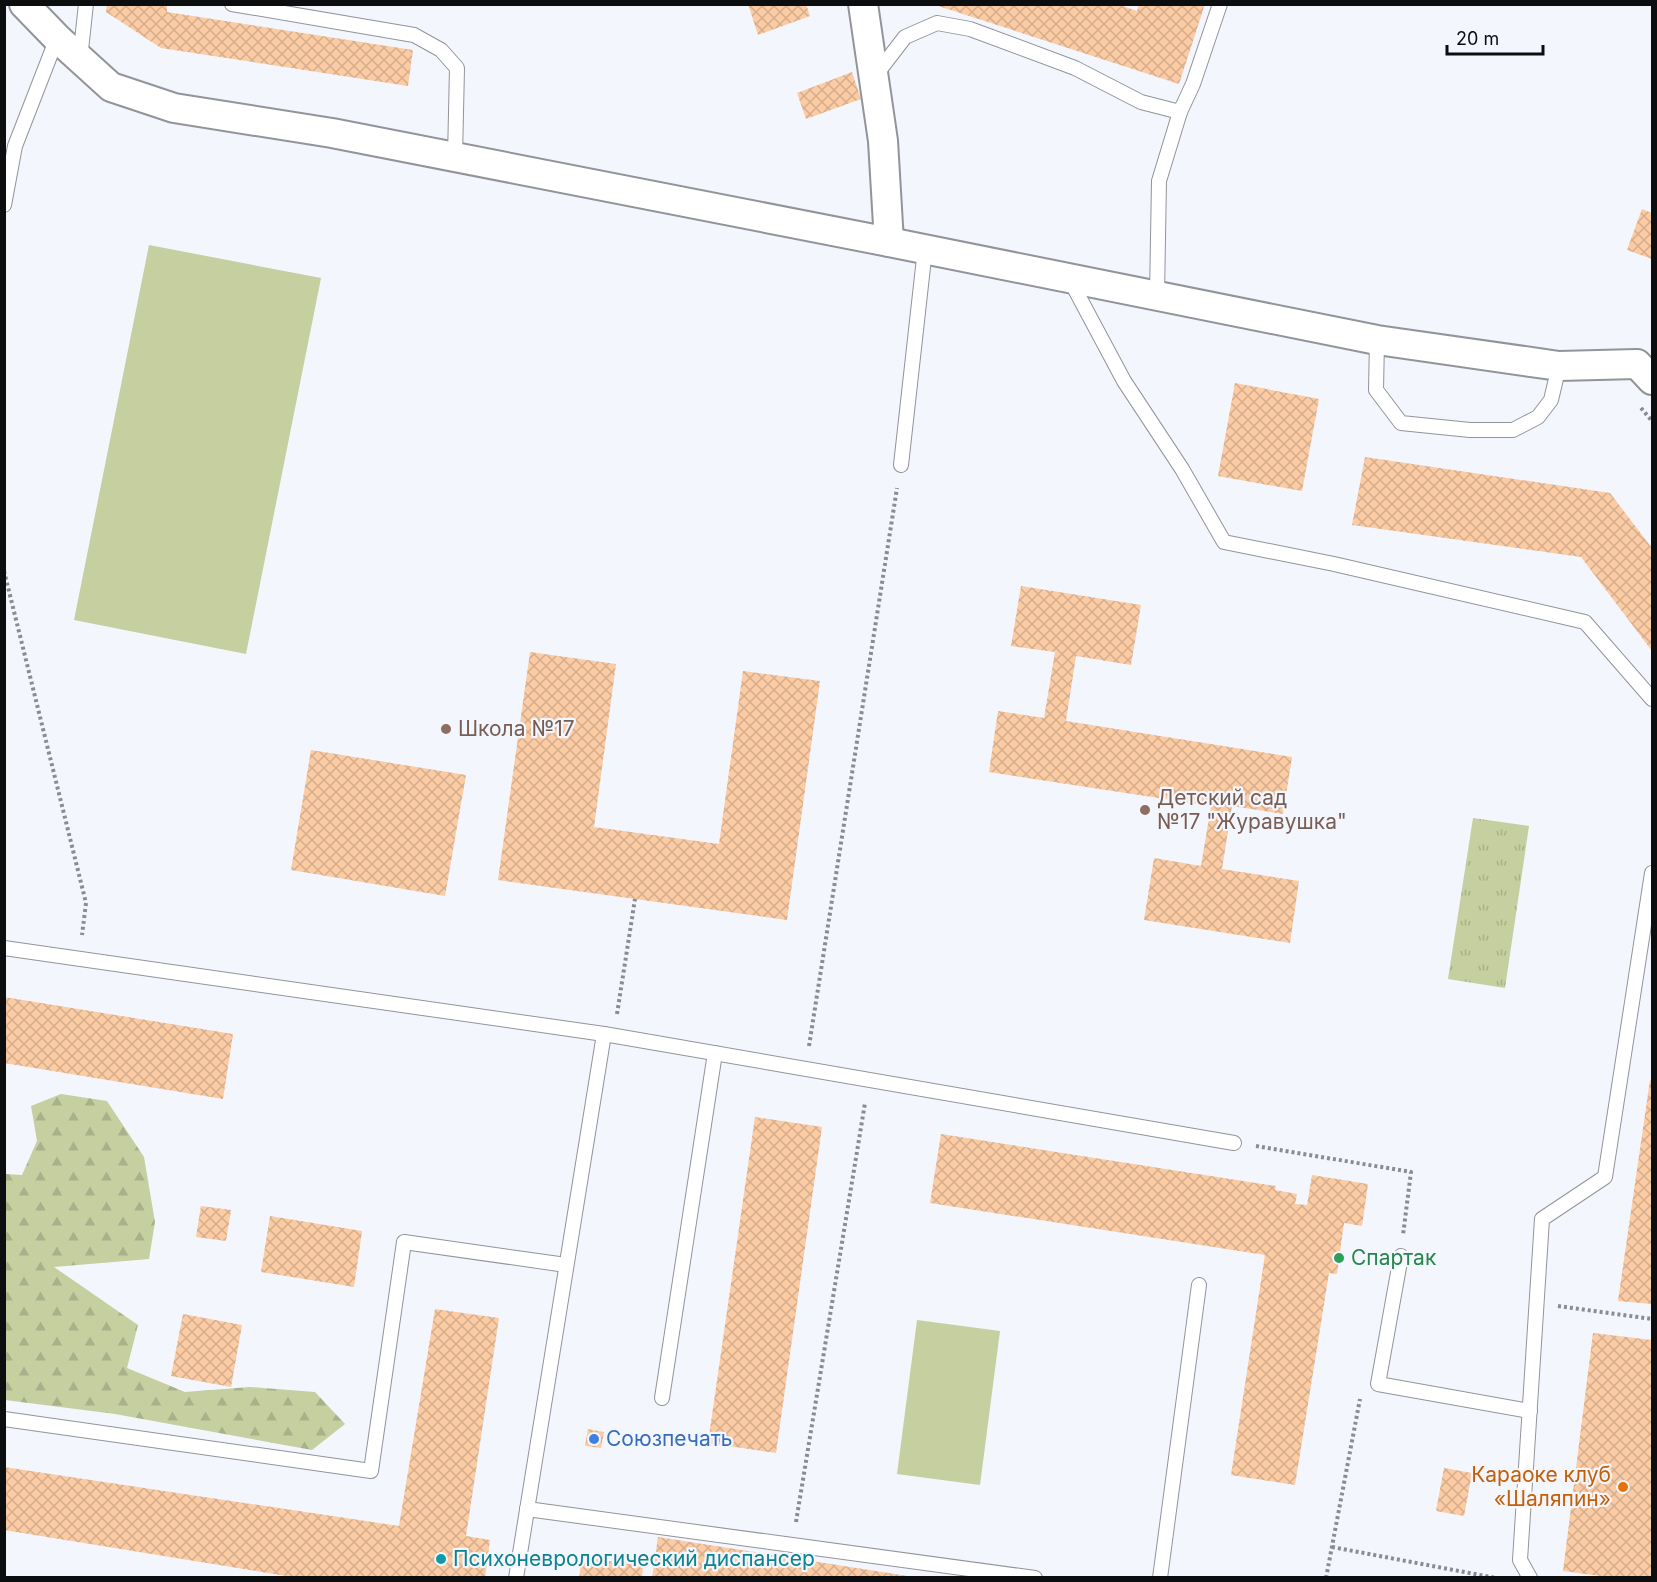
<svg xmlns="http://www.w3.org/2000/svg" width="1657" height="1582" viewBox="0 0 1657 1582" font-family="Inter,sans-serif">
  <style>
    .grass { fill: url(#grass-tufts) }
    .forest { fill: url(#forest-firs) }
    .pitch { fill: #c5cfa0 }
    .building { fill: url(#building-cross-hatch) }
    .lines { fill: none; stroke-linecap: round; stroke-linejoin: round }
    .service-casing { stroke: #92949a; stroke-width: 16 }
    .minor-casing { stroke: #92949a; stroke-width: 32 }
    .path { stroke: #8a8c90; stroke-width: 4; stroke-dasharray: 3 3; stroke-linecap: butt }
    .service { stroke: #fff; stroke-width: 14 }
    .minor { stroke: #fff; stroke-width: 28 }
    .education-dot { fill: #8d6e63; stroke: #f3f6fc; stroke-width: 2 }
    .leisure-dot { fill: #2e9e5b; stroke: #f3f6fc; stroke-width: 2 }
    .shop-dot { fill: #3f7fe0; stroke: #f3f6fc; stroke-width: 2 }
    .food-dot { fill: #e8710a; stroke: #f3f6fc; stroke-width: 2 }
    .culture-dot { fill: #0f9aa8; stroke: #f3f6fc; stroke-width: 2 }
    .labels { text-anchor: middle; stroke-width: 4.5; stroke-linejoin: round; paint-order: stroke }
    .education-label { font-size: 21px; fill: #785e54; stroke: #f3f6fc; text-anchor: start }
    .leisure-label { font-size: 21px; fill: #27864d; stroke: #f3f6fc; text-anchor: start }
    .shop-label { font-size: 21px; fill: #366cbe; stroke: #f3f6fc; text-anchor: start }
    .food-label { font-size: 21px; fill: #c56008; stroke: #f3f6fc; text-anchor: end }
    .culture-label { font-size: 21px; fill: #0d838f; stroke: #f3f6fc; text-anchor: start }
  </style>
  <defs>
    <pattern id="grass-tufts" width="24" height="20" patternUnits="userSpaceOnUse" patternTransform="scale(1.5)"><rect width="24" height="20" fill="#c5cfa0"/><path d="M3 7l-1-3M5 7V3M7 7l1-3M15 17l-1-3M17 17v-4M19 17l1-3" fill="none" stroke="#a8b189"/></pattern>
    <pattern id="forest-firs" width="22" height="20" patternUnits="userSpaceOnUse" patternTransform="scale(1.5)"><rect width="22" height="20" fill="#c5cfa0"/><path d="M5 1l3.5 6h-7zM16 11l3.5 6h-7z" fill="#a8b189"/></pattern>
    <pattern id="building-cross-hatch" width="8" height="8" patternUnits="userSpaceOnUse" patternTransform="scale(1.5)"><rect width="8" height="8" fill="#fbcba4"/><path d="M0 0l8 8M0 8l8-8" fill="none" stroke="#d6ad8c"/></pattern>
  </defs>
  <rect width="100%" height="100%" fill="#f3f6fc"/>
  <polygon class="grass" points="1473,818 1529,826 1505,988 1448,979"/>
  <polygon class="forest" points="61,1094 107,1101 144,1157 155,1222 149,1259 54,1267 138,1325 127,1368 185,1392 250,1387 315,1392 345,1424 312,1450 115,1414 5,1400 5,1174 22,1175 37,1141 31,1106"/>
  <g class="pitch">
    <polygon points="149,245 321,278 246,654 74,620"/>
    <polygon points="917,1320 1000,1331 980,1485 897,1474"/>
  </g>
  <g class="building">
    <polygon points="107,4 167,4 167,12 413,50 408,86 161,48 106,12"/>
    <polygon points="748,4 806,4 810,16 758,35"/>
    <polygon points="932,4 1117,4 1137,11 1139,4 1205,4 1179,84"/>
    <polygon points="852,72 861,99 806,119 797,93"/>
    <polygon points="1642,209 1652,213 1652,259 1627,250"/>
    <polygon points="1235,383 1319,399 1302,491 1218,476"/>
    <polygon points="1365,457 1610,493 1652,548 1652,651 1581,557 1352,525"/>
    <polygon points="1021,586 1141,605 1131,665 1076,656 1066,721 1292,757 1283,814 1232,806 1222,869 1299,881 1290,943 1144,920 1154,858 1201,866 1211,806 989,772 998,711 1044,718 1055,652 1011,646"/>
    <polygon points="530,652 616,664 594,827 719,844 743,671 820,681 787,920 498,880"/>
    <polygon points="311,750 466,775 445,896 291,870"/>
    <polygon points="4,997 233,1034 223,1099 4,1063"/>
    <polygon points="1650,1080 1652,1080 1652,1304 1618,1301"/>
    <polygon points="755,1117 822,1127 776,1453 708,1443"/>
    <polygon points="941,1134 1276,1186 1275,1190 1297,1194 1295,1204 1307,1205 1312,1175 1368,1184 1362,1226 1344,1223 1337,1274 1329,1273 1295,1485 1231,1475 1265,1255 930,1203"/>
    <polygon points="201,1206 231,1210 226,1241 196,1237"/>
    <polygon points="270,1216 362,1231 354,1287 261,1272"/>
    <polygon points="435,1309 499,1318 466,1536 490,1540 485,1578 299,1578 4,1530 4,1467 399,1526"/>
    <polygon points="183,1314 242,1325 231,1387 171,1376"/>
    <polygon points="1593,1333 1652,1340 1652,1578 1615,1578 1563,1571"/>
    <polygon points="588,1429 604,1432 601,1448 585,1446"/>
    <polygon points="1444,1468 1472,1473 1464,1516 1436,1511"/>
    <polygon points="658,1537 908,1576 908,1578 652,1578"/>
    <polygon points="582,1557 643,1566 642,1578 579,1578"/>
  </g>
  <g class="lines">
    <defs>
      <g id="service">
        <polyline points="232,4 414,35 441,50 457,68 455,157"/>
        <polyline points="80,59 86,4"/>
        <polyline points="875,76 905,37 937,23 970,29 1075,68 1141,102 1180,112 1193,84 1220,4"/>
        <polyline points="4,205 15,146 57,38"/>
        <polyline points="1070,280 1124,381 1182,469 1224,542 1334,564 1585,622 1652,699"/>
        <polyline points="1157,296 1159,181 1180,112"/>
        <polyline points="1377,340 1376,390 1401,423 1470,430 1513,430 1538,417 1551,400 1559,366"/>
        <polyline points="901,465 925,249"/>
        <polyline points="4,948 604,1034 516,1578"/>
        <polyline points="604,1034 1234,1143"/>
        <polyline points="1401,1256 1378,1384 1530,1411"/>
        <polyline points="662,1398 715,1053"/>
        <polyline points="4,1419 371,1471 404,1242 566,1265"/>
        <polyline points="527,1509 1035,1578"/>
        <polyline points="1160,1578 1199,1285"/>
        <polyline points="1530,1578 1520,1560 1542,1219 1605,1177 1652,873"/>
      </g>
      <g id="minor">
        <polyline points="24,4 57,38 111,87 174,108 332,133 889,242 1377,340 1559,366 1637,364 1652,380"/>
        <polyline points="863,4 883,141 889,242"/>
      </g>
    </defs>
    <use href="#service" class="service-casing"/>
    <use href="#minor" class="minor-casing"/>
    <g class="path">
      <polyline points="1641,408 1652,421"/>
      <polyline points="4,571 86,903 82,935"/>
      <polyline points="617,1014 635,899"/>
      <polyline points="809,1046 897,488"/>
      <polyline points="1256,1146 1411,1172 1403,1235"/>
      <polyline points="1558,1306 1652,1319"/>
      <polyline points="796,1522 865,1103"/>
      <polyline points="1332,1547 1496,1578"/>
      <polyline points="1326,1578 1360,1399"/>
    </g>
    <use href="#service" class="service"/>
    <use href="#minor" class="minor"/>
  </g>
  <g class="education-dot">
    <circle cx="446" cy="729" r="6"/>
    <circle cx="1145" cy="810" r="6"/>
  </g>
  <circle class="leisure-dot" cx="1339" cy="1258" r="6"/>
  <circle class="shop-dot" cx="594" cy="1439" r="6"/>
  <circle class="food-dot" cx="1623" cy="1487" r="6"/>
  <circle class="culture-dot" cx="441" cy="1559" r="6"/>
  <g class="labels">
    <g class="education-label">
      <text x="458" y="736">Школа №17</text>
      <text x="1157" y="805">Детский сад<tspan x="1157" dy="24">№17 "Журавушка"</tspan></text>
    </g>
    <g class="leisure-label">
      <text x="1351" y="1265">Спартак</text>
    </g>
    <g class="shop-label">
      <text x="606" y="1446">Союзпечать</text>
    </g>
    <g class="food-label">
      <text x="1611" y="1482">Караоке клуб<tspan x="1611" dy="24">«Шаляпин»</tspan></text>
    </g>
    <g class="culture-label">
      <text x="453" y="1566">Психоневрологический диспансер</text>
    </g>
  </g>
  <rect width="1657" height="1582" fill="none" stroke="#0c0d0f" stroke-width="12"/>
  <path d="M1447 45v9h96v-9" fill="none" stroke="#0c0d0f" stroke-width="3"/>
  <text x="1456" y="45" font-size="18" fill="#0c0d0f" stroke="#f3f6fc" stroke-width="4.5" paint-order="stroke">20 m</text>
</svg>
